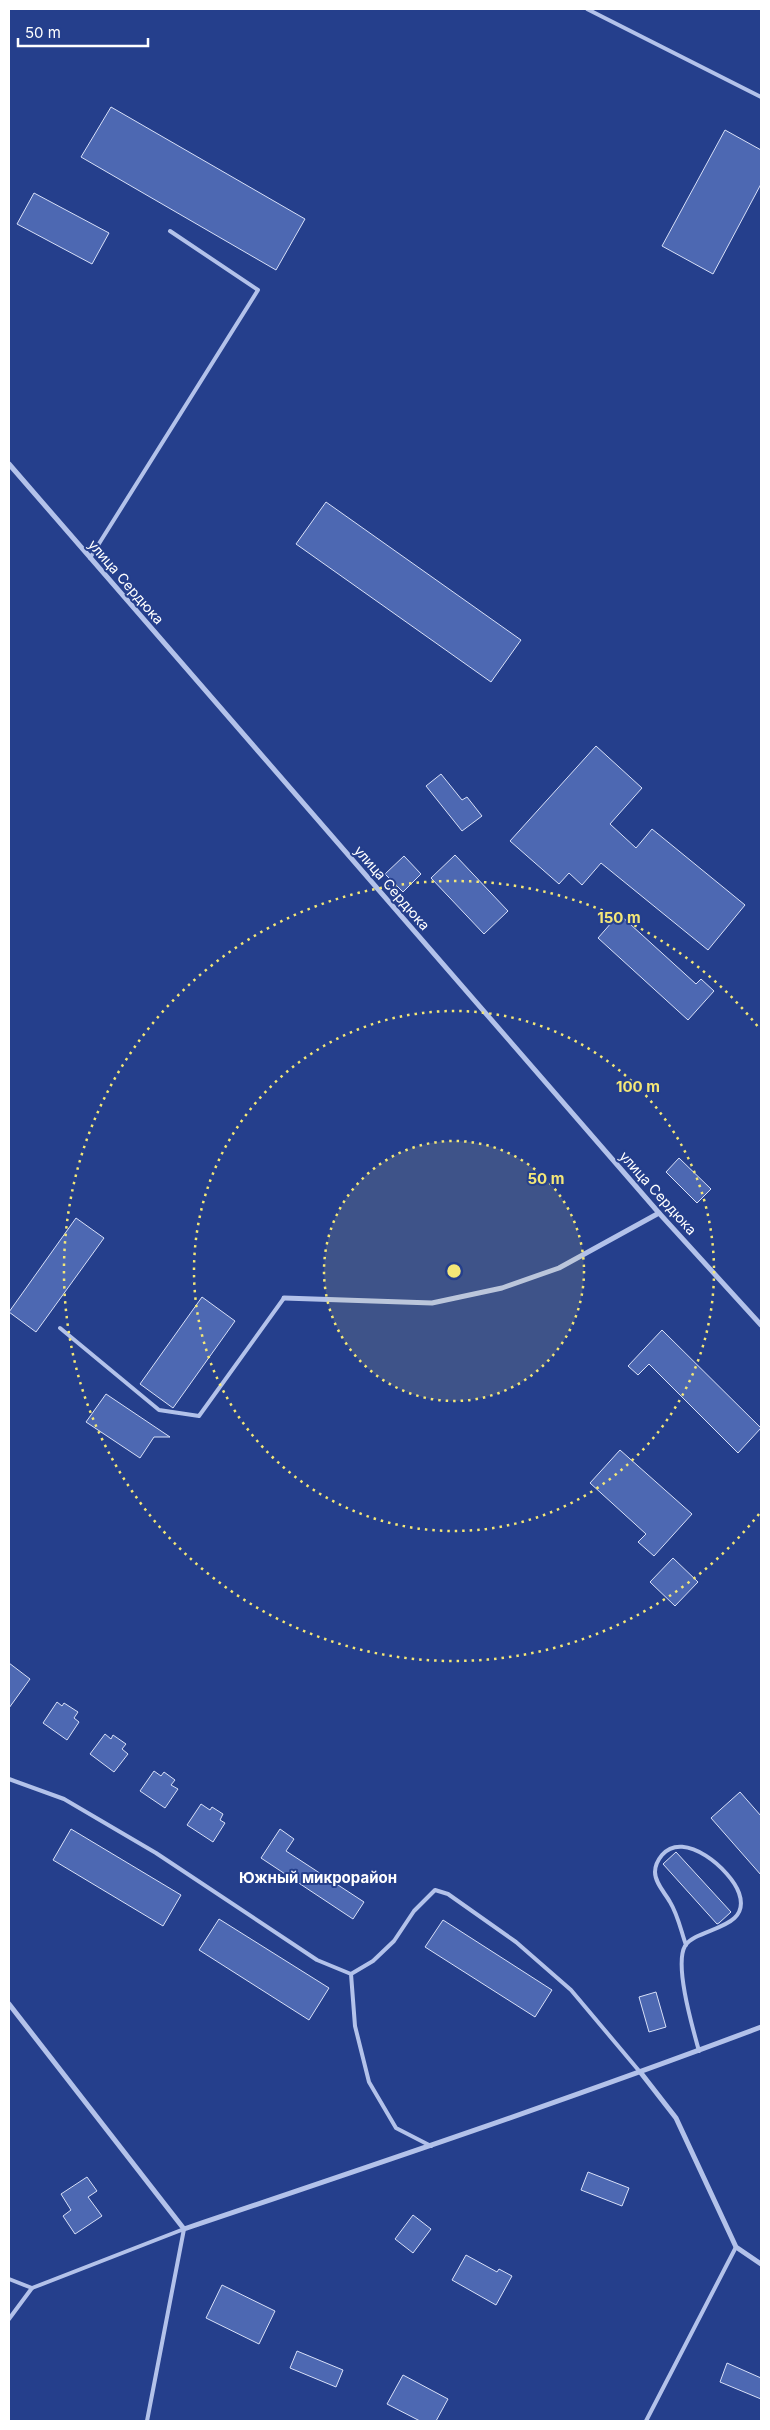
<svg xmlns="http://www.w3.org/2000/svg" width="770" height="2430" viewBox="0 0 770 2430" font-family="Inter,sans-serif">
  <style>
    .building { fill: #4d68b2; stroke: #d8e0f8 }
    .lines { fill: none; stroke-linecap: round; stroke-linejoin: round }
    .lane { stroke: #b3c2ea; stroke-width: 4 }
    .street { stroke: #b3c2ea; stroke-width: 5 }
    .ring { fill: none; stroke: #f4e777; stroke-width: 2.5; stroke-dasharray: 2.5 5 }
    .labels { text-anchor: middle; stroke-width: 4; stroke-linejoin: round; paint-order: stroke }
    .street-label { font-size: 14px; fill: #fff; stroke: #253f8c }
    .neighbourhood-label { font-size: 15px; font-weight: bold; fill: #fff; stroke: #253f8c }
    .centre { fill: #f4e777; stroke: #253f8c; stroke-width: 2.5 }
    .ring-label { font-size: 15px; text-anchor: middle; font-weight: bold; fill: #f4e777; stroke: #253f8c; stroke-width: 4; stroke-linejoin: round; paint-order: stroke }
  </style>
  <rect width="100%" height="100%" fill="#253f8c"/>
  <g class="building">
    <polygon points="111,107 305,219 276,270 81,157"/>
    <polygon points="725,130 761,150 761,184 713,274 662,246"/>
    <polygon points="34,193 109,233 92,264 17,224"/>
    <polygon points="326,502 521,640 491,682 296,544"/>
    <polygon points="596,746 642,788 610,824 636,848 652,829 745,905 708,950 601,863 582,885 569,873 559,884 510,841"/>
    <polygon points="441,774 462,800 467,797 482,816 462,831 426,786"/>
    <polygon points="455,855 508,911 484,934 431,878"/>
    <polygon points="404,856 421,874 403,892 385,874"/>
    <polygon points="619,914 696,984 701,979 714,991 688,1020 598,938"/>
    <polygon points="679,1158 711,1189 697,1203 666,1172"/>
    <polygon points="76,1218 104,1238 36,1332 9,1312"/>
    <polygon points="202,1297 235,1321 173,1408 140,1384"/>
    <polygon points="662,1330 761,1428 738,1453 649,1364 638,1375 628,1366"/>
    <polygon points="106,1394 170,1437 154,1437 140,1458 86,1422"/>
    <polygon points="620,1450 692,1514 654,1556 638,1542 646,1534 590,1483"/>
    <polygon points="673,1558 698,1582 675,1606 650,1582"/>
    <polygon points="9,1663 30,1679 9,1708"/>
    <polygon points="57,1702 62,1706 64,1703 78,1712 74,1718 79,1722 67,1740 43,1723"/>
    <polygon points="105,1734 111,1739 113,1735 126,1744 122,1749 128,1754 114,1772 90,1754"/>
    <polygon points="154,1771 161,1776 164,1772 175,1780 171,1785 178,1789 165,1808 140,1791"/>
    <polygon points="740,1792 761,1816 761,1875 711,1818"/>
    <polygon points="201,1804 210,1810 212,1807 223,1814 220,1820 225,1823 213,1842 187,1825"/>
    <polygon points="71,1829 181,1895 163,1926 53,1860"/>
    <polygon points="280,1829 294,1839 286,1851 364,1902 353,1919 261,1858"/>
    <polygon points="676,1852 731,1912 719,1923 717,1924 663,1864"/>
    <polygon points="219,1919 329,1988 309,2020 199,1950"/>
    <polygon points="443,1920 552,1990 535,2017 425,1947"/>
    <polygon points="656,1992 666,2027 649,2032 639,1997"/>
    <polygon points="588,2172 629,2188 622,2206 581,2190"/>
    <polygon points="87,2177 97,2191 88,2197 102,2216 75,2234 63,2216 71,2210 61,2194"/>
    <polygon points="413,2215 431,2229 413,2253 395,2239"/>
    <polygon points="466,2255 497,2272 499,2269 512,2276 496,2305 452,2280"/>
    <polygon points="222,2285 275,2311 259,2344 206,2318"/>
    <polygon points="297,2351 343,2370 336,2387 290,2368"/>
    <polygon points="727,2363 761,2378 761,2399 720,2382"/>
    <polygon points="403,2375 448,2399 436,2421 420,2421 387,2404"/>
  </g>
  <g class="lines">
    <g class="lane">
      <polyline points="587,9 761,97"/>
      <polyline points="90,558 258,290 170,231"/>
      <polyline points="60,1328 159,1410 199,1416 284,1298"/>
      <polyline points="9,1779 64,1799 156,1853 317,1960 351,1974 355,2026 369,2082 396,2128 431,2146"/>
      <path d="M686 1945C681 1931 678 1915 670 1902 665 1893 655 1883 655 1872 655 1865 657 1861 662 1855 684 1829 731 1870 739 1893 752 1930 697 1927 685 1946 674 1965 693 2029 699 2051"/>
      <polyline points="351,1974 373,1961 394,1941 414,1911 435,1890 448,1894 516,1942 571,1990 640,2072"/>
      <polyline points="9,2279 32,2288"/>
      <polyline points="9,2319 32,2288 184,2229 147,2421"/>
      <polyline points="646,2421 736,2247"/>
    </g>
    <g class="street">
      <polyline points="9,464 659,1213 761,1325"/>
      <polyline points="284,1298 432,1303 502,1288 559,1268 659,1213"/>
      <path d="M9 2004 184 2229C377 2164 570 2099 761 2027"/>
      <polyline points="641,2073 676,2118 736,2247 761,2264"/>
    </g>
  </g>
  <circle cx="454" cy="1271" r="130" fill="#f4e777" fill-opacity=".12"/>
  <g class="ring">
    <circle cx="454" cy="1271" r="130"/>
    <circle cx="454" cy="1271" r="260"/>
    <path d="M759 1514A390 390 0 1 1 759 1028"/>
  </g>
  <g class="labels">
    <g class="street-label">
      <text transform="translate(126 582) rotate(49)" y="5">улица Сердюка</text>
      <text transform="translate(392 888) rotate(49)" y="5">улица Сердюка</text>
      <text transform="translate(658 1193) rotate(48)" y="5">улица Сердюка</text>
    </g>
    <g class="neighbourhood-label">
      <text x="318" y="1883">Южный микрорайон</text>
    </g>
  </g>
  <circle cx="454" cy="1271" r="8" class="centre"/>
  <g class="ring-label">
    <text x="619" y="923">150 m</text>
    <text x="638" y="1092">100 m</text>
    <text x="546" y="1184">50 m</text>
  </g>
  <rect width="770" height="2430" fill="none" stroke="#ffffff" stroke-width="20"/>
  <path d="M18 38v8h130v-8" fill="none" stroke="#ffffff" stroke-width="2.5"/>
  <text x="25" y="38" font-size="15" fill="#ffffff" stroke="#253f8c" stroke-width="4" paint-order="stroke">50 m</text>
</svg>
